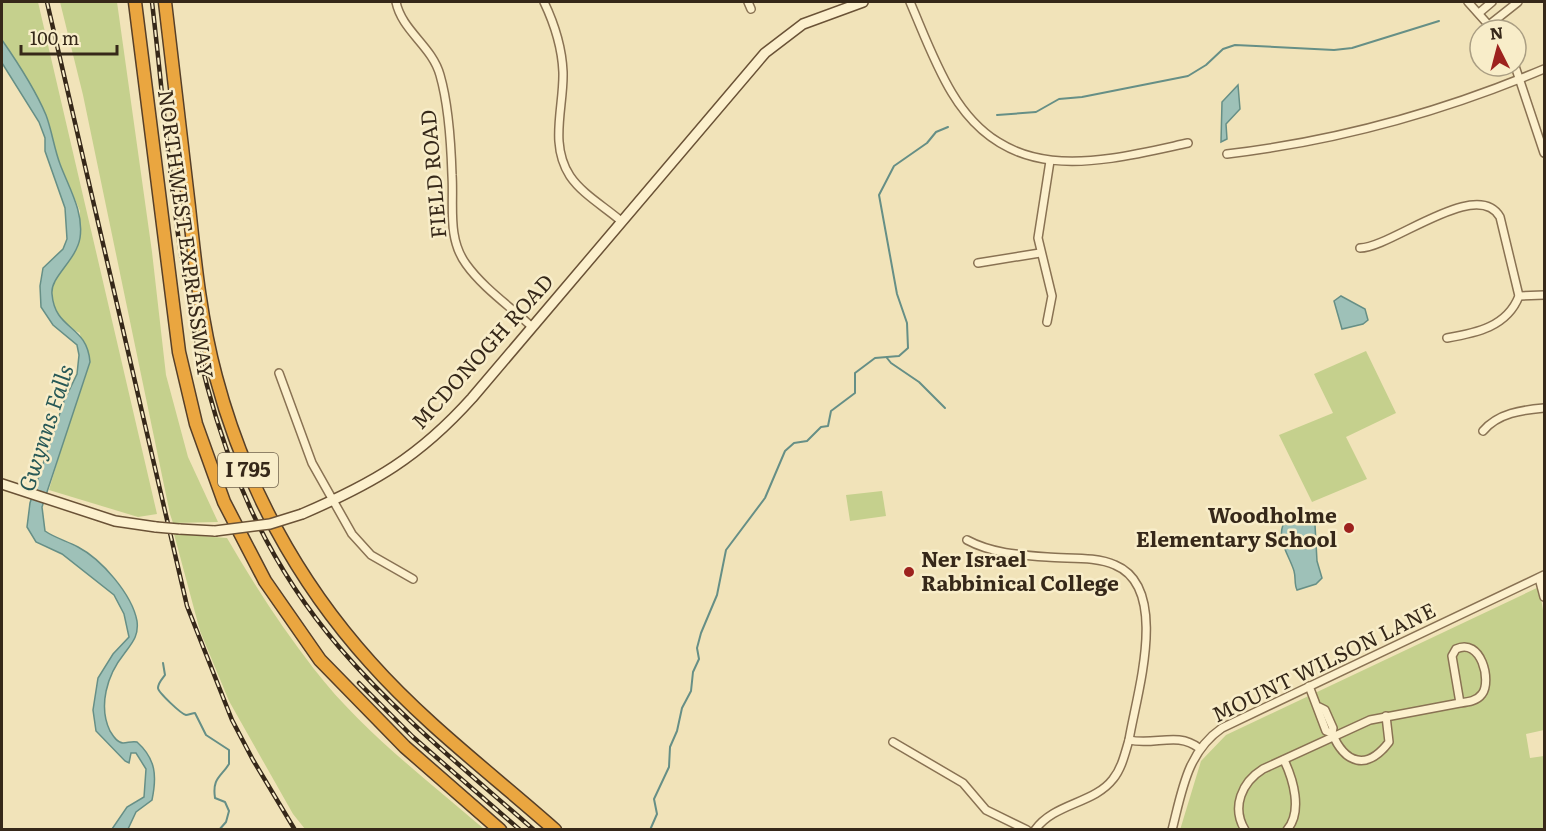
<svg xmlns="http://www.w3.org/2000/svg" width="1546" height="831" viewBox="0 0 1546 831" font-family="Literata,serif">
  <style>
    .green { fill: #c5d08d }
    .water { fill: #9ec1b8; stroke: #668f86; stroke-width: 1.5 }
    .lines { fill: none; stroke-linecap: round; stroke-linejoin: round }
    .stream { stroke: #668f86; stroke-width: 2 }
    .minor-casing { stroke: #897253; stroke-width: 10 }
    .secondary-casing { stroke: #6a5236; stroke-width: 12 }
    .motorway-casing { stroke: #563f28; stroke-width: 15 }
    .minor { stroke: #fcf0cd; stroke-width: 7 }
    .secondary { stroke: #fcf0cd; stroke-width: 9 }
    .motorway { stroke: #eaa640; stroke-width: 12 }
    .rail-casing { stroke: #362819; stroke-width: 4.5 }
    .rail { stroke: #f8edc9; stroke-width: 2; stroke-dasharray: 7; stroke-linecap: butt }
    .secondary-bridge-casing { stroke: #6a5236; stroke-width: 12; stroke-linecap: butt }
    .secondary-bridge { stroke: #fcf0cd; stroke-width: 9 }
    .poi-dot { fill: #9d221e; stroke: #f8edc9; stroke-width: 2 }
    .labels { text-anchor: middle; stroke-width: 5; stroke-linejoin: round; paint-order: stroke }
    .shield { fill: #f8edc9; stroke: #70634e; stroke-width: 1.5 }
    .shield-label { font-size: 20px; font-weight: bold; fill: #362819 }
    .street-label { font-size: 21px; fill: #362819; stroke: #f8edc9 }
    .poi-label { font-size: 21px; font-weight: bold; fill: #362819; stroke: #f8edc9; text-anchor: end }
    .water-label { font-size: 22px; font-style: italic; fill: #275856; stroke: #f8edc9 }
  </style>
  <rect width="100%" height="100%" fill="#f1e3b9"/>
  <g class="green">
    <path d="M2 2H38L157 514 138 517 49 490 76 399 85 379 80 333C62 324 48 307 52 285L78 247 80 211 58 159 46 115 2 40Z"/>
    <polygon points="60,2 117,2 152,252 166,375 188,457 218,522 173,523 170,514 83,95"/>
    <polygon points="1366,351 1396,413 1346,437 1367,479 1312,502 1279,435 1333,413 1314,374"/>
    <polygon points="882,491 886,516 850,521 846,495"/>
    <path d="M174 534 227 538C253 583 282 628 314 669 361 730 426 779 484 829H305L293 814 229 701 200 631Z"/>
    <polygon points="1539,587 1544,616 1544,730 1526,734 1530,758 1544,756 1544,829 1180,830 1201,761 1226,735"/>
  </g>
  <g class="water">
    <path d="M2 40C18 63 35 89 46 115 52 131 54 148 60 164 69 188 84 212 80 238 76 261 50 277 52 294 55 331 87 324 90 362L42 507 45 531C55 538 67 541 78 547 101 559 132 594 137 621 139 636 132 643 124 654 107 675 98 706 110 731 113 736 117 743 123 743 128 743 131 741 137 742 156 759 157 776 152 800L136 812 128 829H112L127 807 144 797 146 769 136 753H131L129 763 125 761 96 731 93 710 98 678 113 654 129 637 124 614 114 595 62 554 36 542 27 527 30 503 64 401 77 374 79 355 77 345 53 325 41 307 40 286 43 268 63 249 67 239 65 208 45 151V138L39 122 2 63Z"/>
    <polygon points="1238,85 1240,109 1226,124 1227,139 1221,142 1222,102"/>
    <polygon points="1341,296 1365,309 1368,320 1363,324 1342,329 1334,301"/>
    <path d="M1299 518H1305L1315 525 1317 561 1322 578 1316 584 1297 590C1294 584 1296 578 1294 571 1290 557 1277 541 1283 525Z"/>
  </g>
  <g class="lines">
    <g class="stream">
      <polyline points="997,115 1036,112 1059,99 1082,97 1188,76 1206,65 1223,49 1235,45 1334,50 1352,48 1439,21"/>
      <polyline points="887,358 891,363 919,382 945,408"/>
      <path d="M163 663 165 675C162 679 158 683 158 688 158 692 181 714 186 715 188 715 193 713 195 713L206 735 229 750V764C221 777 212 778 215 798L225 802 229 811 226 822 219 830"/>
      <polyline points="650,830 657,814 654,799 669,767 670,747 677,731 682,708 691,691 693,672 699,659 697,648 701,633 717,595 726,550 765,498 785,451 794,443 807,441 821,427 828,426 831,411 855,393 855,373 875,358 899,356 908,348 907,323 897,294 879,195 894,166 927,143 936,132 948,127"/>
    </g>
    <defs>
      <g id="minor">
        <path d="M396 2C402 31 432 46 440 75 449 106 451 143 452 175 454 205 447 238 466 264 483 288 511 307 532 327"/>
        <path d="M544 2C554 23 562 48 563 72 564 107 549 144 570 176 582 194 605 207 621 221"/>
        <polyline points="748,2 751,9"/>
        <path d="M910 2C923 32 935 65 952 93 1009 188 1100 162 1188 143"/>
        <polyline points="1468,2 1493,30"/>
        <polyline points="1479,13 1492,2"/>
        <polyline points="1489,25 1518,2"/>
        <polyline points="1515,66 1544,153"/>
        <path d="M1227 154C1337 141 1442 112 1544 69"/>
        <path d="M1360 248C1391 248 1477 177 1500 217L1519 296C1507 327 1476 333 1447 338"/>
        <polyline points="978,263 1040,253"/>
        <polyline points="1519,296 1544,295"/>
        <polyline points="1047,322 1052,296 1038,238 1050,161"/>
        <polyline points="279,373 312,463 352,534 371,555 413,579"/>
        <path d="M1483 431C1498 413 1522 410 1544 408"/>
        <path d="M967 540C991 553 1019 555 1047 557 1067 559 1096 556 1115 565 1171 588 1136 696 1129 740"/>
        <polyline points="1539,578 1544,597"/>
        <polyline points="1309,686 1326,731 1332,733"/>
        <path d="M1319 707 1325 710 1333 728 1332 733C1345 764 1367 771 1389 742L1386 716"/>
        <polyline points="893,742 963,783 986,810 1027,830"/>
        <path d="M1284 760C1293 779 1303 811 1287 830"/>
        <path d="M1035 830C1054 803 1094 804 1113 779 1122 768 1125 753 1129 740 1155 746 1177 731 1199 748"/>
        <path d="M1172 830C1182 791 1187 752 1222 728L1544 575"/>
        <path d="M1245 830C1231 807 1242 782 1263 769L1370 720 1460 703C1468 702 1477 701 1482 694 1492 681 1481 637 1456 649L1452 656 1460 703"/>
      </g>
      <g id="secondary">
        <polyline points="2,484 115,521 156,527"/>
        <path d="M302 514C374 483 419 457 472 398L765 53 803 24 863 2"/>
        <polyline points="179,529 215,531"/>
      </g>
      <g id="motorway">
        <polyline points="135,2 179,352 196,424 224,502 265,581 320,660 405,747 500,830"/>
        <path d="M165 2C173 70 181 138 189 207 195 264 201 322 216 377 244 483 297 581 370 662 425 724 493 775 555 830"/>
      </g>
    </defs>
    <use href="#minor" class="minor-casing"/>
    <use href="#secondary" class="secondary-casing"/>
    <use href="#motorway" class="motorway-casing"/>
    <use href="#minor" class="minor"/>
    <use href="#secondary" class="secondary"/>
    <use href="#motorway" class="motorway"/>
    <defs>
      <g id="rail">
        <polyline points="47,2 187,606 232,720 253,760 295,830"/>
        <path d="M152 2C179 230 181 463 339 647 397 715 467 771 534 830"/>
        <polyline points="359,683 413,737 520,830"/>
      </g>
    </defs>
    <use href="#rail" class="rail-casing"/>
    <use href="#rail" class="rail"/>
    <defs>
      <g id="secondary-bridge">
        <polyline points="156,527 179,529"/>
        <polyline points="215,531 270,524 302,514"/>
      </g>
    </defs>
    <use href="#secondary-bridge" class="secondary-bridge-casing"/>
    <use href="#secondary-bridge" class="secondary-bridge"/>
  </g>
  <g class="poi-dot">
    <circle cx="1349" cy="528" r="6"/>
    <circle cx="909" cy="572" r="6"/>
  </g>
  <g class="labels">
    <rect class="shield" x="218" y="453" width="60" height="34" rx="4.5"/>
    <g class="shield-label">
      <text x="248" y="477">I 795</text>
    </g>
    <g class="street-label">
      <text transform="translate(434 174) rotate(-95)" y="7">FIELD ROAD</text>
      <text transform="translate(185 234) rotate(82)" y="7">NORTHWEST EXPRESSWAY</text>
      <text transform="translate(483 352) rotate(-48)" y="7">MCDONOGH ROAD</text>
      <text transform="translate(1324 663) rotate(-26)" y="7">MOUNT WILSON LANE</text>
    </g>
    <g class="poi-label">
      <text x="1337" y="523">Woodholme<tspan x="1337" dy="24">Elementary School</tspan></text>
      <text x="921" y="567" text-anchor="start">Ner Israel<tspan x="921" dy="24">Rabbinical College</tspan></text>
    </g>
    <g class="water-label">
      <text transform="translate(46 428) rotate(-72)" y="8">Gwynns Falls</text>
    </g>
  </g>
  <rect width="1546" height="831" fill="none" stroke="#362819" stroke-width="6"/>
  <g transform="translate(1498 48) rotate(354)"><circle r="28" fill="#f8edc9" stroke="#aa9e83" stroke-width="1.5"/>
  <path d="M0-4.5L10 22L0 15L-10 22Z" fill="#9d221e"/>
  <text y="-9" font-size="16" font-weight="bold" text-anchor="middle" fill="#362819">N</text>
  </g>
  <path d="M21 45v9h96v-9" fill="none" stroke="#362819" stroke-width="3"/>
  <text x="30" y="45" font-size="18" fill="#362819" stroke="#f8edc9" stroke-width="4.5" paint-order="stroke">100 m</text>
</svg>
